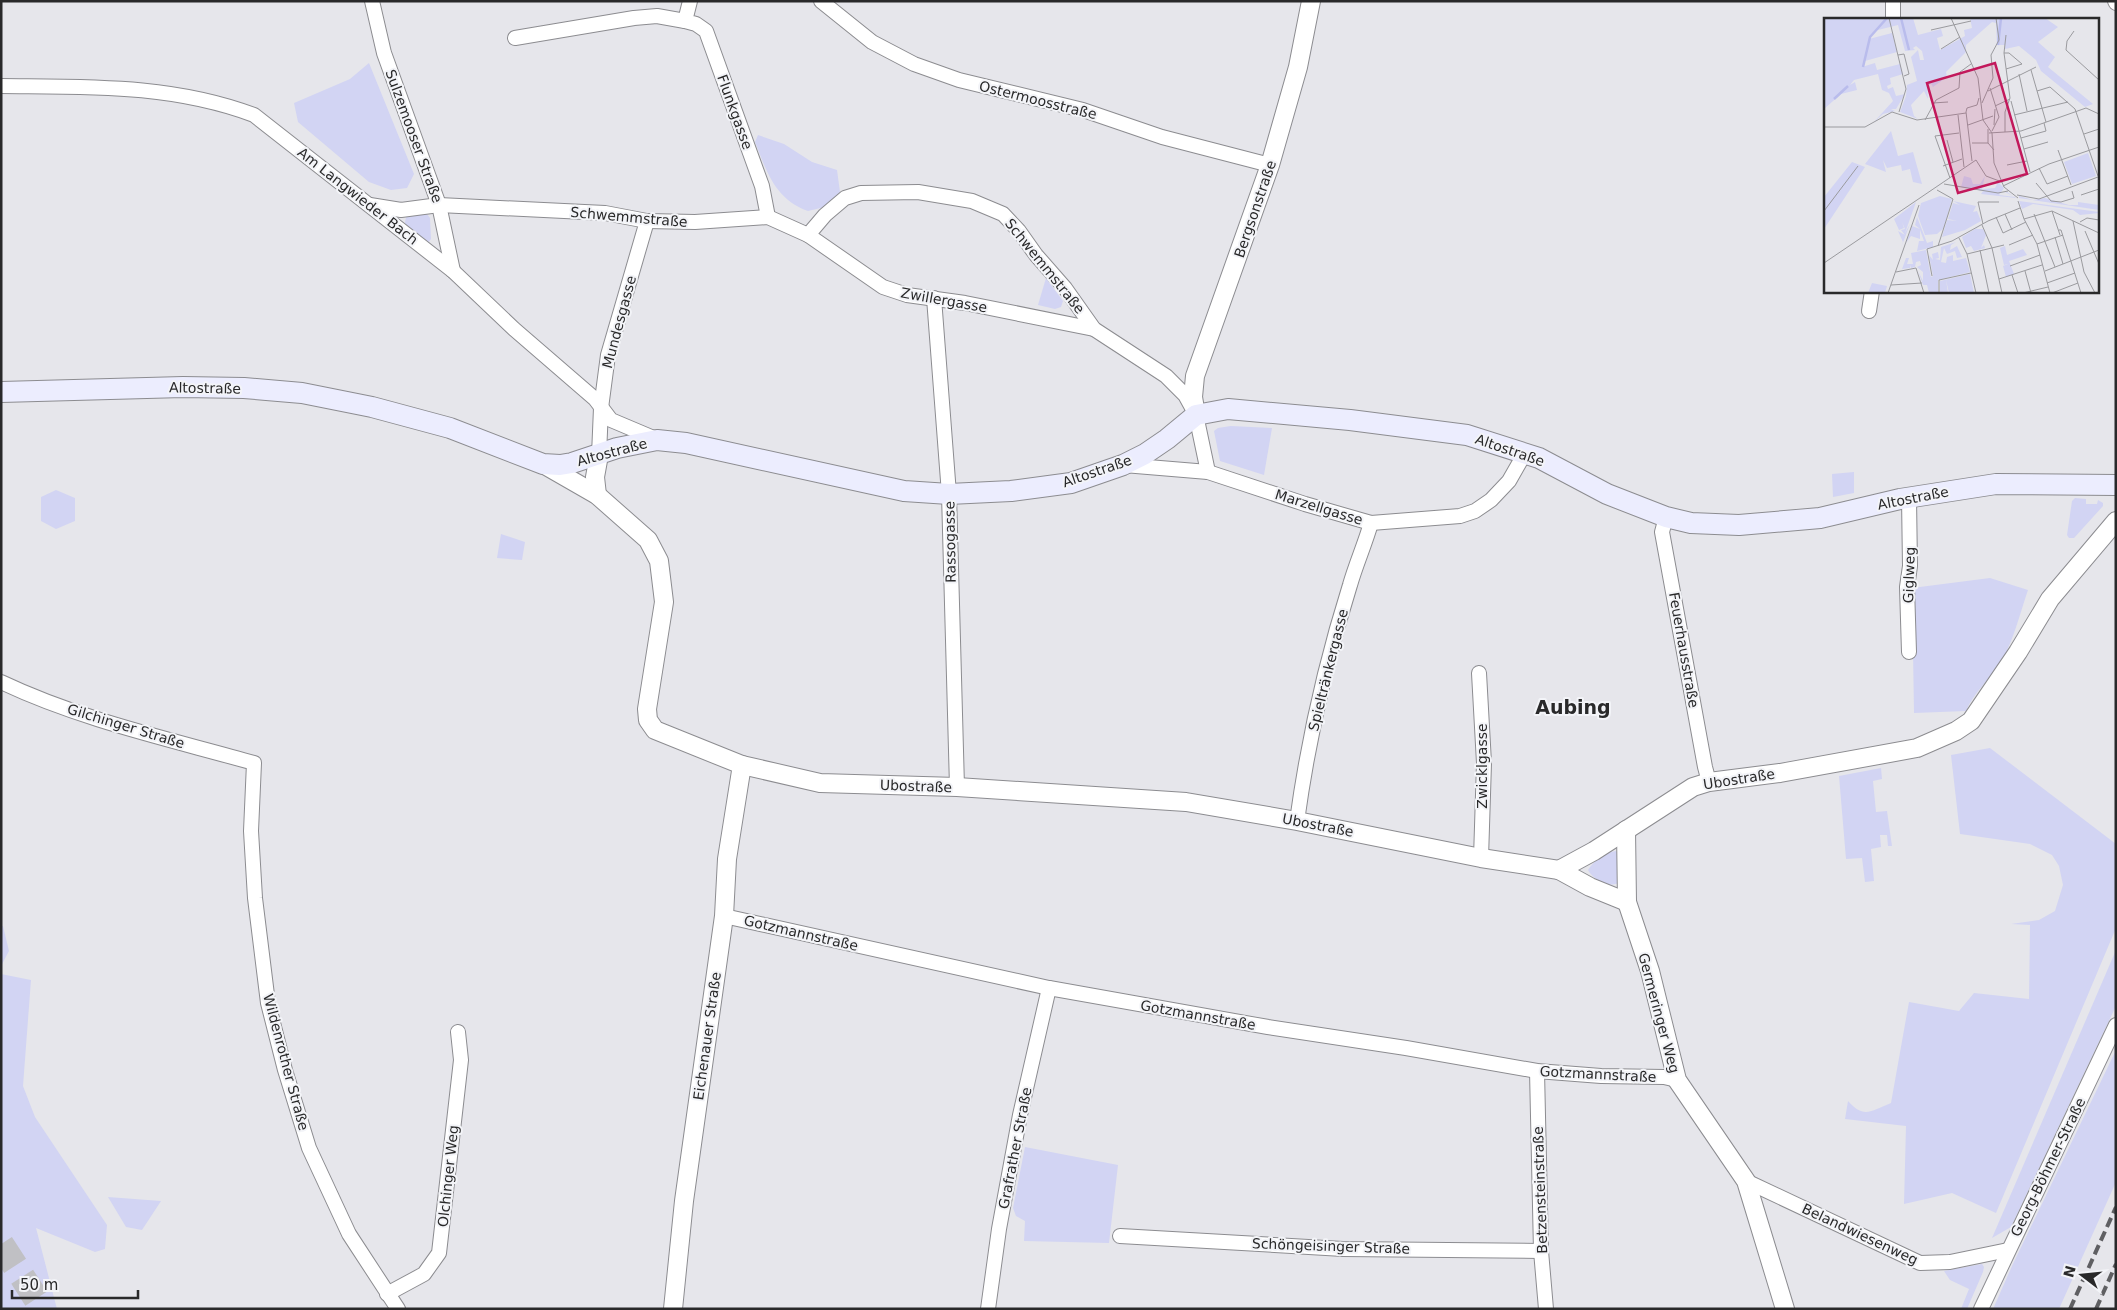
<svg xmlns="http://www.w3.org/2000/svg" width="2117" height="1310" viewBox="0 0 2117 1310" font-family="'DejaVu Sans',sans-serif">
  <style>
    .green { fill: #d2d4f3 }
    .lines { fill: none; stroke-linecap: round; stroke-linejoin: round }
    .motorway-tunnel { stroke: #c0c0c4; stroke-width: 26; stroke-dasharray: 26 13; stroke-linecap: butt }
    .minor-casing { stroke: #8c8c90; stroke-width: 16 }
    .tertiary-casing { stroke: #8c8c90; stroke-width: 20 }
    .secondary-casing { stroke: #8c8c90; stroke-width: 22 }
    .minor { stroke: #fff; stroke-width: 14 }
    .tertiary { stroke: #fff; stroke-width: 18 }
    .secondary { stroke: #ecedfe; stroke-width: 20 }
    .rail { stroke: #5f5f62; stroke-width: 4; stroke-dasharray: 10 5; stroke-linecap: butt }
    .labels { text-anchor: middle; stroke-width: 4; stroke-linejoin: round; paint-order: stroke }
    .street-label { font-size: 14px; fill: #29292a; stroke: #f3f4f8 }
    .district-label { font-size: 19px; font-weight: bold; fill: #29292a; stroke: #f3f4f8 }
    .inset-river { fill: none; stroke: #b9bcec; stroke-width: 2.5 }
    .inset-road { fill: none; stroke: #9a9a9e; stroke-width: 1 }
    .view { fill: #c2185b; fill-opacity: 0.15; stroke: #c2185b; stroke-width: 2.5 }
    .inset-edge { fill: none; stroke: #29292a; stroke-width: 2.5 }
  </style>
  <rect width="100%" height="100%" fill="#e6e6eb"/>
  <g class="green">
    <polygon points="369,63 414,174 407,188 391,190 369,182 298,122 294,103 350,79"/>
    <path d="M758 135 784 144 812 162 837 170 840 192 829 206 808 211C775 199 767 172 755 142Z"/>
    <path d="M427 214 430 218 431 239 428 243C418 236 399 230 407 216Z"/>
    <polygon points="1046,278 1063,301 1061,307 1055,309 1038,305"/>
    <polygon points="1231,426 1272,428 1264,475 1220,461 1214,431 1218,428"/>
    <polygon points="1854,472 1854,493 1833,497 1832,474"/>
    <polygon points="56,490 75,498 75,521 56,529 41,521 41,497"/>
    <polygon points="2075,498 2086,499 2086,504 2097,504 2098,500 2103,503 2103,506 2074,538 2069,538 2067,535 2072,501"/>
    <polygon points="501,534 525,542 522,560 497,558"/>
    <path d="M1990 578 2028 590C2020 613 2014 639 2002 660 1991 678 1974 692 1966 711L1914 713 1912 588Z"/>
    <path d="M1990 748 2116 844V928L1996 1213 1952 1193 1904 1204 1906 1126 1845 1119 1848 1101C1864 1119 1871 1111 1891 1103L1909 1002 1959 1011 1974 993 2029 999 2030 925 2011 924 2039 920 2055 911 2063 885 2059 866 2052 855 2030 844 1960 834 1951 755Z"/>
    <polygon points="1881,768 1882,779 1873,781 1876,812 1887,811 1892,846 1888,846 1887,835 1880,835 1881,847 1871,849 1874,881 1865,882 1862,858 1846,859 1839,776"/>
    <path d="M1616 851 1620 858 1621 881C1612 890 1593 880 1588 870 1593 861 1606 852 1616 851Z"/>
    <polygon points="1,926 3,926 9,951 1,966"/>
    <polygon points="2116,950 2116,1006 2011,1227 1992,1238"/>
    <polygon points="1,974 31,980 23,1086 35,1117 107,1225 105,1249 95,1252 36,1228 57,1309 1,1309"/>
    <polygon points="2116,1050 2116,1182 2059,1309 1993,1309 2012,1266"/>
    <polygon points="1025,1147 1118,1165 1109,1243 1024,1241 1025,1221 1016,1216 1013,1208"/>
    <polygon points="108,1197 161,1201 142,1230 126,1227"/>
    <polygon points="1982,1264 1984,1267 1983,1272 1967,1309 1961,1309 1969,1289 1950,1280 1944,1271"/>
  </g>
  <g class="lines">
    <polyline class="motorway-tunnel" points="1,1244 43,1309"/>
    <defs>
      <g id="minor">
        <polyline points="372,1 384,53 439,205 453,271"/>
        <polyline points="690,1 685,21 696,24 706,31 762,186 768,217"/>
        <polyline points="821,1 872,42 914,64 959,80 1083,110 1162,137 1270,165"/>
        <polyline points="1893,1 1893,19"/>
        <polyline points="2115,1 2116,3"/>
        <polyline points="515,38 634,18 657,16 685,21"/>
        <path d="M1 86C88 87 171 84 254 115L453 271 514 329 595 399 611 420 656 439"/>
        <polyline points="370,205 401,210 439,205 605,213 647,221 695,222 768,217 808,235 825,215 845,198 861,193 918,192 972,201 1003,214 1019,231 1036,255 1065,288 1094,329 1166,376 1185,395 1196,415 1208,472"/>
        <polyline points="808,235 883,287 907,295 965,303 1094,329"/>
        <polyline points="934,298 949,494 957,787"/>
        <polyline points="1869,311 1872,291"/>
        <polyline points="599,455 601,408 608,355 647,221"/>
        <polyline points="1124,465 1208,472 1305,504 1371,523 1460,516 1475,511 1491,500 1509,481 1525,453"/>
        <polyline points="1666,517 1662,532 1705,767 1709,782"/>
        <polyline points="1909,652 1907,587 1910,566 1909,498"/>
        <polyline points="1479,673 1484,763 1481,858"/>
        <path d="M1 682C81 720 169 739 254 763L251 831 255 898 268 1003 285 1070 309 1148 349 1234 398 1309"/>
        <path d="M1297 821C1308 741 1326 661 1350 585 1356 564 1365 544 1371 523"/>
        <polyline points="724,916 1049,988 1268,1027 1406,1048 1537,1071 1601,1076 1664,1077 1677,1080"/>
        <polyline points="1537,1071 1541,1251 1546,1309"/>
        <polyline points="1746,1181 1920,1263 1950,1262 2008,1250"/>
        <polyline points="1120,1236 1343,1249 1541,1251"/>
        <polyline points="387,1294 424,1274 439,1253 461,1060 458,1032"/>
        <polyline points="988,1309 999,1229 1020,1115 1049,988"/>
        <polyline points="1981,1309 2116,1025"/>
      </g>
      <g id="tertiary">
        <polyline points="1196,415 1193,397 1195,376 1270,165 1298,67 1311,1"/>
        <polyline points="543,464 597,495 648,540 659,561 664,602 647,709 648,720 655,730 742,765 820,783 957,787 1186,802 1297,821 1481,858 1559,870 1594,851 1693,787 1709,782 1780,773 1917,748 1956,731 1971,721 2018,652 2050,599 2116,521"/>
        <polyline points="597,495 595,477 599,455"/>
        <polyline points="1626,830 1627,902 1650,971 1677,1080 1746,1181 1785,1309"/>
        <polyline points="1559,870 1590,887 1627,902"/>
        <polyline points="673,1309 684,1201 724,916 727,859 742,765"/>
      </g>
      <polyline id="secondary" points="1,392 183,387 244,388 302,393 372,407 450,428 543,464 560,465 572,463 617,448 657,440 686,443 904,491 949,494 1011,491 1071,483 1123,465 1145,454 1167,439 1196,415 1228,409 1350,420 1467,435 1539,458 1607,494 1666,517 1691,523 1739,525 1820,518 1900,499 1996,484 2116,485"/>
    </defs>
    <use href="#minor" class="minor-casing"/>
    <use href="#tertiary" class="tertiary-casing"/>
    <use href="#secondary" class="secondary-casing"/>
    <use href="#minor" class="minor"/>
    <use href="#tertiary" class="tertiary"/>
    <use href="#secondary" class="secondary"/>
    <g class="rail">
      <polyline points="2070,1309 2116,1207"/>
      <polyline points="2096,1309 2116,1264"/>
    </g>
  </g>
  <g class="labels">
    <g class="street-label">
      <text transform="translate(1038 100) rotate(14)" y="5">Ostermoosstraße</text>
      <text transform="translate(735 112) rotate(70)" y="5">Flunkgasse</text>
      <text transform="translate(414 136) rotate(70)" y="5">Sulzemooser Straße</text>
      <text transform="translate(358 196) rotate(38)" y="5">Am Langwieder Bach</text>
      <text transform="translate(1255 209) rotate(-71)" y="5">Bergsonstraße</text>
      <text transform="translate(629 217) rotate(5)" y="5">Schwemmstraße</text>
      <text transform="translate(1045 266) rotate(51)" y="5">Schwemmstraße</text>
      <text transform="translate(944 300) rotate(10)" y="5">Zwillergasse</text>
      <text transform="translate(619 322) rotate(-75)" y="5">Mundesgasse</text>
      <text transform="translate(205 388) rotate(1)" y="5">Altostraße</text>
      <text transform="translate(1510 450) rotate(19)" y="5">Altostraße</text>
      <text transform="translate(612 452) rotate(-15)" y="5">Altostraße</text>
      <text transform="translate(1097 471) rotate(-19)" y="5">Altostraße</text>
      <text transform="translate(1913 498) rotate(-11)" y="5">Altostraße</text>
      <text transform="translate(1319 507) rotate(17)" y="5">Marzellgasse</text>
      <text transform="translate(950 542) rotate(-91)" y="5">Rassogasse</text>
      <text transform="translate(1909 575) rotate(-88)" y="5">Giglweg</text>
      <text transform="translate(1684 650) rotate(80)" y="5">Feuerhausstraße</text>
      <text transform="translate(1328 670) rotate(-76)" y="5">Spieltränkergasse</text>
      <text transform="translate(126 726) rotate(17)" y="5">Gilchinger Straße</text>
      <text transform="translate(1482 766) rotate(-90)" y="5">Zwicklgasse</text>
      <text transform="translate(1739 779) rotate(-9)" y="5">Ubostraße</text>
      <text transform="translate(916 786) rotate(2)" y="5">Ubostraße</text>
      <text transform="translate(1318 825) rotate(11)" y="5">Ubostraße</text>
      <text transform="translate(801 933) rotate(13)" y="5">Gotzmannstraße</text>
      <text transform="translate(1659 1013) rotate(75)" y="5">Germeringer Weg</text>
      <text transform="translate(1198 1015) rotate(10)" y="5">Gotzmannstraße</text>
      <text transform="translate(707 1036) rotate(-82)" y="5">Eichenauer Straße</text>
      <text transform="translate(286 1062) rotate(75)" y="5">Wildenrother Straße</text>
      <text transform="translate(1598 1074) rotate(3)" y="5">Gotzmannstraße</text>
      <text transform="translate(1015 1148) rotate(-79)" y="5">Grafrather Straße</text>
      <text transform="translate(2048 1167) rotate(-64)" y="5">Georg-Böhmer-Straße</text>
      <text transform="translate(448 1176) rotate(-84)" y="5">Olchinger Weg</text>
      <text transform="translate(1540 1190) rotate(-92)" y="5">Betzensteinstraße</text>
      <text transform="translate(1860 1234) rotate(25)" y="5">Belandwiesenweg</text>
      <text transform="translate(1331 1246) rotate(2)" y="5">Schöngeisinger Straße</text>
    </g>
    <g class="district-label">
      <text x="1573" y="714">Aubing</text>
    </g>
  </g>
  <g transform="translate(1824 18)">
    <rect width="275" height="275" fill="#e6e6eb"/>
    <path d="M0 0H89L94 17 117 11 119 18 113 20 116 32 141 18 140 12 148 10 146 0H221L234 9 214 24 231 39 224 49 269 86 261 89 217 53 212 42 195 28 181 31V27H173L172 5 168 4 142 27V34L122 54 123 59 109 69 107 66 103 68 104 81 100 73 87 87 90 98 94 101 76 94 82 78 83 67 93 63 87 39 94 32 96 42H100L98 33 92 28 89 30 91 32 81 33 74 7 50 13 45 21 68 15 73 34 41 43 38 49 51 45 53 52 76 46 79 56 66 60 67 66 63 68 64 71 69 69 72 78 81 76 72 91H67L71 93 59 96 49 105 69 83 65 75 58 72 54 56 30 62 26 67 31 64 33 72 17 76 0 91ZM67 113 74 138 89 134 98 166 89 164 86 151 78 153 77 147 63 150 59 142 62 154 41 146ZM264 135 272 158 248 166 240 144ZM28 144 41 149 0 211V179ZM140 158 147 160 149 166H156L161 158 158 171 171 170 174 164 180 170 175 177 191 179 181 174H183L192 180 157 176 159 173 175 176 137 169ZM116 178 128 181 120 210 113 216 101 217 94 198 97 185ZM195 178 199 179 209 182 221 180 245 187H254V184L275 187V192L195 180ZM129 183 152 188 149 194 153 193 157 203 141 212 118 219 123 202 133 203 124 201 129 185 136 187ZM195 183 275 194V195L256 197 249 192 209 186 198 191ZM92 184 81 215 86 206 77 230 79 224 74 213 81 217 77 212 81 211 78 204 80 210 75 212 70 201ZM93 199 103 225 109 223V229L93 233 95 223H100L96 212V221L87 218 82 225 88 208 96 211 91 207ZM156 208 152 211H159L162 217 157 230 160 227 161 230 150 233 147 228 142 230 138 219ZM132 224 127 227 126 232 133 228 138 239 133 240 131 233 123 236 120 230 117 244 122 245 123 239 129 237V243L142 240 146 254 114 262V275H105L103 267H99L94 253 99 263V254L93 249 97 247 96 243 92 244 91 249 87 250 86 247V250L78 251 82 240H85L83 246H89L87 235 102 232 107 259 109 258 105 237 109 242 108 236 114 234 115 240 111 241 116 242 117 229ZM181 228 183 237 199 231 203 237 185 243 190 256 182 259 179 248 184 246 180 247 176 230ZM146 256 150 275H125L122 262 124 275H116V263ZM48 265 63 268 61 275H44Z" fill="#d2d4f3"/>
    <path class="inset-river" d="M77 0 85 32M174 27 177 0M39 49 46 19 63 0M10 81 24 68"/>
    <path class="inset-road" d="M65 0 82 71 75 94M127 0 154 60 159 102 168 115 170 145 180 169 194 180M107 12 147 3M250 13 243 23 242 32 275 62M117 31 136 19M180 35H185L198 46 182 51M74 37 80 36 85 56 80 58M207 52 222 104M195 56 203 93M166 70 175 99 168 113M164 73 212 49M213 73 226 69 251 91 274 158M187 83 206 154M109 85 124 84M158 85 169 60 167 37 175 22 172 0M171 88 186 81M134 97 140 149M190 97 244 84M101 102 112 82 135 70 136 54 147 46M144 107 169 98M170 107 171 91M0 109H41L68 94 93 102 142 95M164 111V125L170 132M181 114V94L186 80 180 35 182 17M165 115 197 113 262 90 275 96M260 116 275 111M197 120 222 113 220 105M123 122 129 144M148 125H164M200 131 224 124M234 132 247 167M152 142 162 158 178 164M148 143 142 94 143 90 153 87 155 80M183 147 203 143M119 148 138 141M215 150 223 166 244 158M126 160 111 118 135 115M212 165 227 183 237 184 250 180 248 173M120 166 174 175 184 173M179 168 225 146 275 129M113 172 129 181 114 228M193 177 215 181 274 159M257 177 275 171M194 183 200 201 228 193 275 215M0 193 34 148M228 193 236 217M181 196 188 212M210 196 231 249M172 199 179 215 202 204M200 201 213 226 226 275M249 203 260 254 271 275M256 204 263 200 275 202M159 206 154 184H175M158 207 168 230 178 275M235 212H237L257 275M261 213 275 246M231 219 239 246M135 220 143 236 152 275M213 226 239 217M185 227 209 217M156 232 165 275M143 236 180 227M0 245 152 142M186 248 216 237M201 253 207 275M221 253 275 232M72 254 92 250 100 275M188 257 194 275M108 258 103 231 128 223 164 203 196 190M175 261 218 247M223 265 251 255M67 267 98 265M64 275 95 187M115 275V262L147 255M199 275 224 269M228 275 254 265"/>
    <path class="view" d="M171 45 203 156 134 175 103 65Z"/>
    <rect width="275" height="275" class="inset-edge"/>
  </g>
  <rect width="2117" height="1310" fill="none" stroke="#29292a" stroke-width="5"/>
  <g transform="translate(2082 1275) rotate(286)" stroke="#f3f4f8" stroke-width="4" paint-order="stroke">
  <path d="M0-4L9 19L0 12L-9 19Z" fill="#29292a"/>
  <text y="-8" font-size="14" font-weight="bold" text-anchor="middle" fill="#29292a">N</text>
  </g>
  <path d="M12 1290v8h126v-8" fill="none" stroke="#29292a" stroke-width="2.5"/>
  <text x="20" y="1290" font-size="15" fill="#29292a" stroke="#f3f4f8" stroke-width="4" paint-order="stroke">50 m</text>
</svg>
